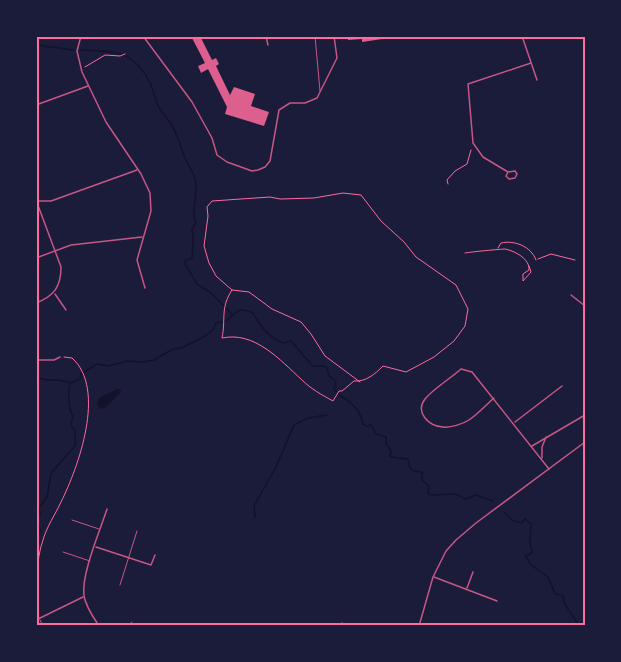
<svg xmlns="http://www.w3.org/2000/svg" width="621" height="662" viewBox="0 0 621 662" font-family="'Source Sans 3',sans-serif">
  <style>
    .water { fill: #12122b }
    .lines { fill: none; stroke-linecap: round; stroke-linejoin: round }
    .stream { stroke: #12122b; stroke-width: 1.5 }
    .building { fill: #dd5f8e }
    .path { stroke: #ff6b9d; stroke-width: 1 }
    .service { stroke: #c65784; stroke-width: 1 }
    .minor { stroke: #c65784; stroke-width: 1.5 }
    .neatline { fill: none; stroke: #ff6b9d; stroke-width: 2 }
  </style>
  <rect width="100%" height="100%" fill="#1b1b3a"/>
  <polygon class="water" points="117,389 121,390 120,393 106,407 100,409 97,404 99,398"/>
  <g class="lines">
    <g class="stream">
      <polyline points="36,43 43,46 74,50"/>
      <path d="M81 50C113 51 134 50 150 83 154 91 155 101 160 109 163 114 168 119 171 124 178 135 180 146 185 158 188 165 193 171 195 179 199 193 190 212 196 223L192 229C194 239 193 248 192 258L185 261V264L197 284 211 293 232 314"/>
      <path d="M36 377C49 383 58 377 70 383L80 379 81 374 97 364 109 366 127 361 143 362 154 360 173 349 181 348 202 338 213 330 216 323C217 323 226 321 226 321 236 314 237 305 253 313 261 327 268 337 283 343L291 341C299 350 305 358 313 366H324L327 368 329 376 336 381 334 388 337 392"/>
      <path d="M339 395C350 401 361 411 363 424L366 426 371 425 376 434 386 437V444L391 451 390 456 396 458 408 459 410 468 413 471 422 472V480L429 486 428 493 432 495 455 494 466 499 476 495 493 501"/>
      <polyline points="504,512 512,520 522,523 525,519 531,524 530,543 532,552 527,556 525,555 531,565 548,577 555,594 563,596 565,604 579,626"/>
      <polyline points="255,517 254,506 276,467 294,425 308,418 327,415"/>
      <path d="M36 545 40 530 37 520 40 515 39 508 47 497 51 473 75 446V431L71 425 73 416C68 408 68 393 70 383"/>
    </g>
  </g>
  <g class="building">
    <polygon points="191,36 200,36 212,60 216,58 219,64 216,66 230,95 234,87 255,94 251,106 269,112 264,126 225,114 227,107 208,69 201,73 198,66 205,63"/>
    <polygon points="348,36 396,36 396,37 362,42 362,39 348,40"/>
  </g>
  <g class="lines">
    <g class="path">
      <polyline points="85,67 105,55 120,56 125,54"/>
      <polyline points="448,184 447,180 455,171 467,164 471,150"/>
      <path d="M498 248 501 243C514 240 531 246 536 260"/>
      <path d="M465 253C469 252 502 249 505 249 515 251 530 259 529 270L523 274V281L531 272 529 266"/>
      <polyline points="538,259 551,254 575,260"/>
      <path d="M232 290C220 308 226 319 222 338 255 331 280 360 302 380 311 389 322 395 333 401L339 391H342L354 381C366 382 375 374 383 366L406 372 434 357 454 341 465 326 468 309 456 285 416 257 404 242 381 221 361 195 343 193 314 198 280 199 270 197 212 201 207 207 208 216 204 246 209 263 216 276 232 290 249 292 272 309 301 322 311 334 325 356 360 382"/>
      <path d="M38 614C35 593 36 559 43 540 47 526 55 515 61 502 78 468 107 389 72 358L64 357"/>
    </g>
    <g class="service">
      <polyline points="315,36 320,91"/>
      <polyline points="72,520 99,529"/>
      <polyline points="63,552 90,561"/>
      <polyline points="120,585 137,531"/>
      <polyline points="40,620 43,626"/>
      <polyline points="127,626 132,622"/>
    </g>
    <g class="minor">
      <polyline points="81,36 77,51 82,72 106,122 141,174 150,193 151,211 137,260 145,288"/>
      <polyline points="143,36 192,102 212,138 217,155 227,162 252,171 258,170 265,167 270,161 279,110 290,103 305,103 317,98 337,58 334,36"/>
      <polyline points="266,36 268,45"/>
      <polyline points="522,36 537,80"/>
      <polyline points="36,105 88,86"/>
      <polyline points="508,172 515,171 517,174 515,178 509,179 506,176 508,172 483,157 473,143 468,84 531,63"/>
      <path d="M36 200 61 267C61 287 54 296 36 303"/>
      <polyline points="36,201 51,201 137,170"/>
      <polyline points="36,258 71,245 142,237"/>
      <polyline points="55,294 66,310"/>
      <polyline points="571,295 585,306"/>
      <polyline points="36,360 54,360 60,357"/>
      <path d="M494 398C486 405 478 414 469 420 463 424 450 428 443 427 428 426 415 412 425 399 433 389 451 378 461 369L472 372 549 469"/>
      <polyline points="515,422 562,386"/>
      <polyline points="532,446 585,415"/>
      <polyline points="542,458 542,447 546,437"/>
      <polyline points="96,547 151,565 155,555"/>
      <polyline points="434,577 497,601"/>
      <polyline points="467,588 473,572"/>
      <polyline points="36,620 83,597"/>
      <path d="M99 626C93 617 86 607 84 596 81 574 100 531 107 509"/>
      <polyline points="342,626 342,623"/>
      <polyline points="419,626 433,577 446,551 456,540 476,523 585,442"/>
    </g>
  </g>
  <rect width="621" height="662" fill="none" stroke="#1b1b3a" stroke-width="75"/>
  <rect x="38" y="38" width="546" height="586" class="neatline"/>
</svg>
